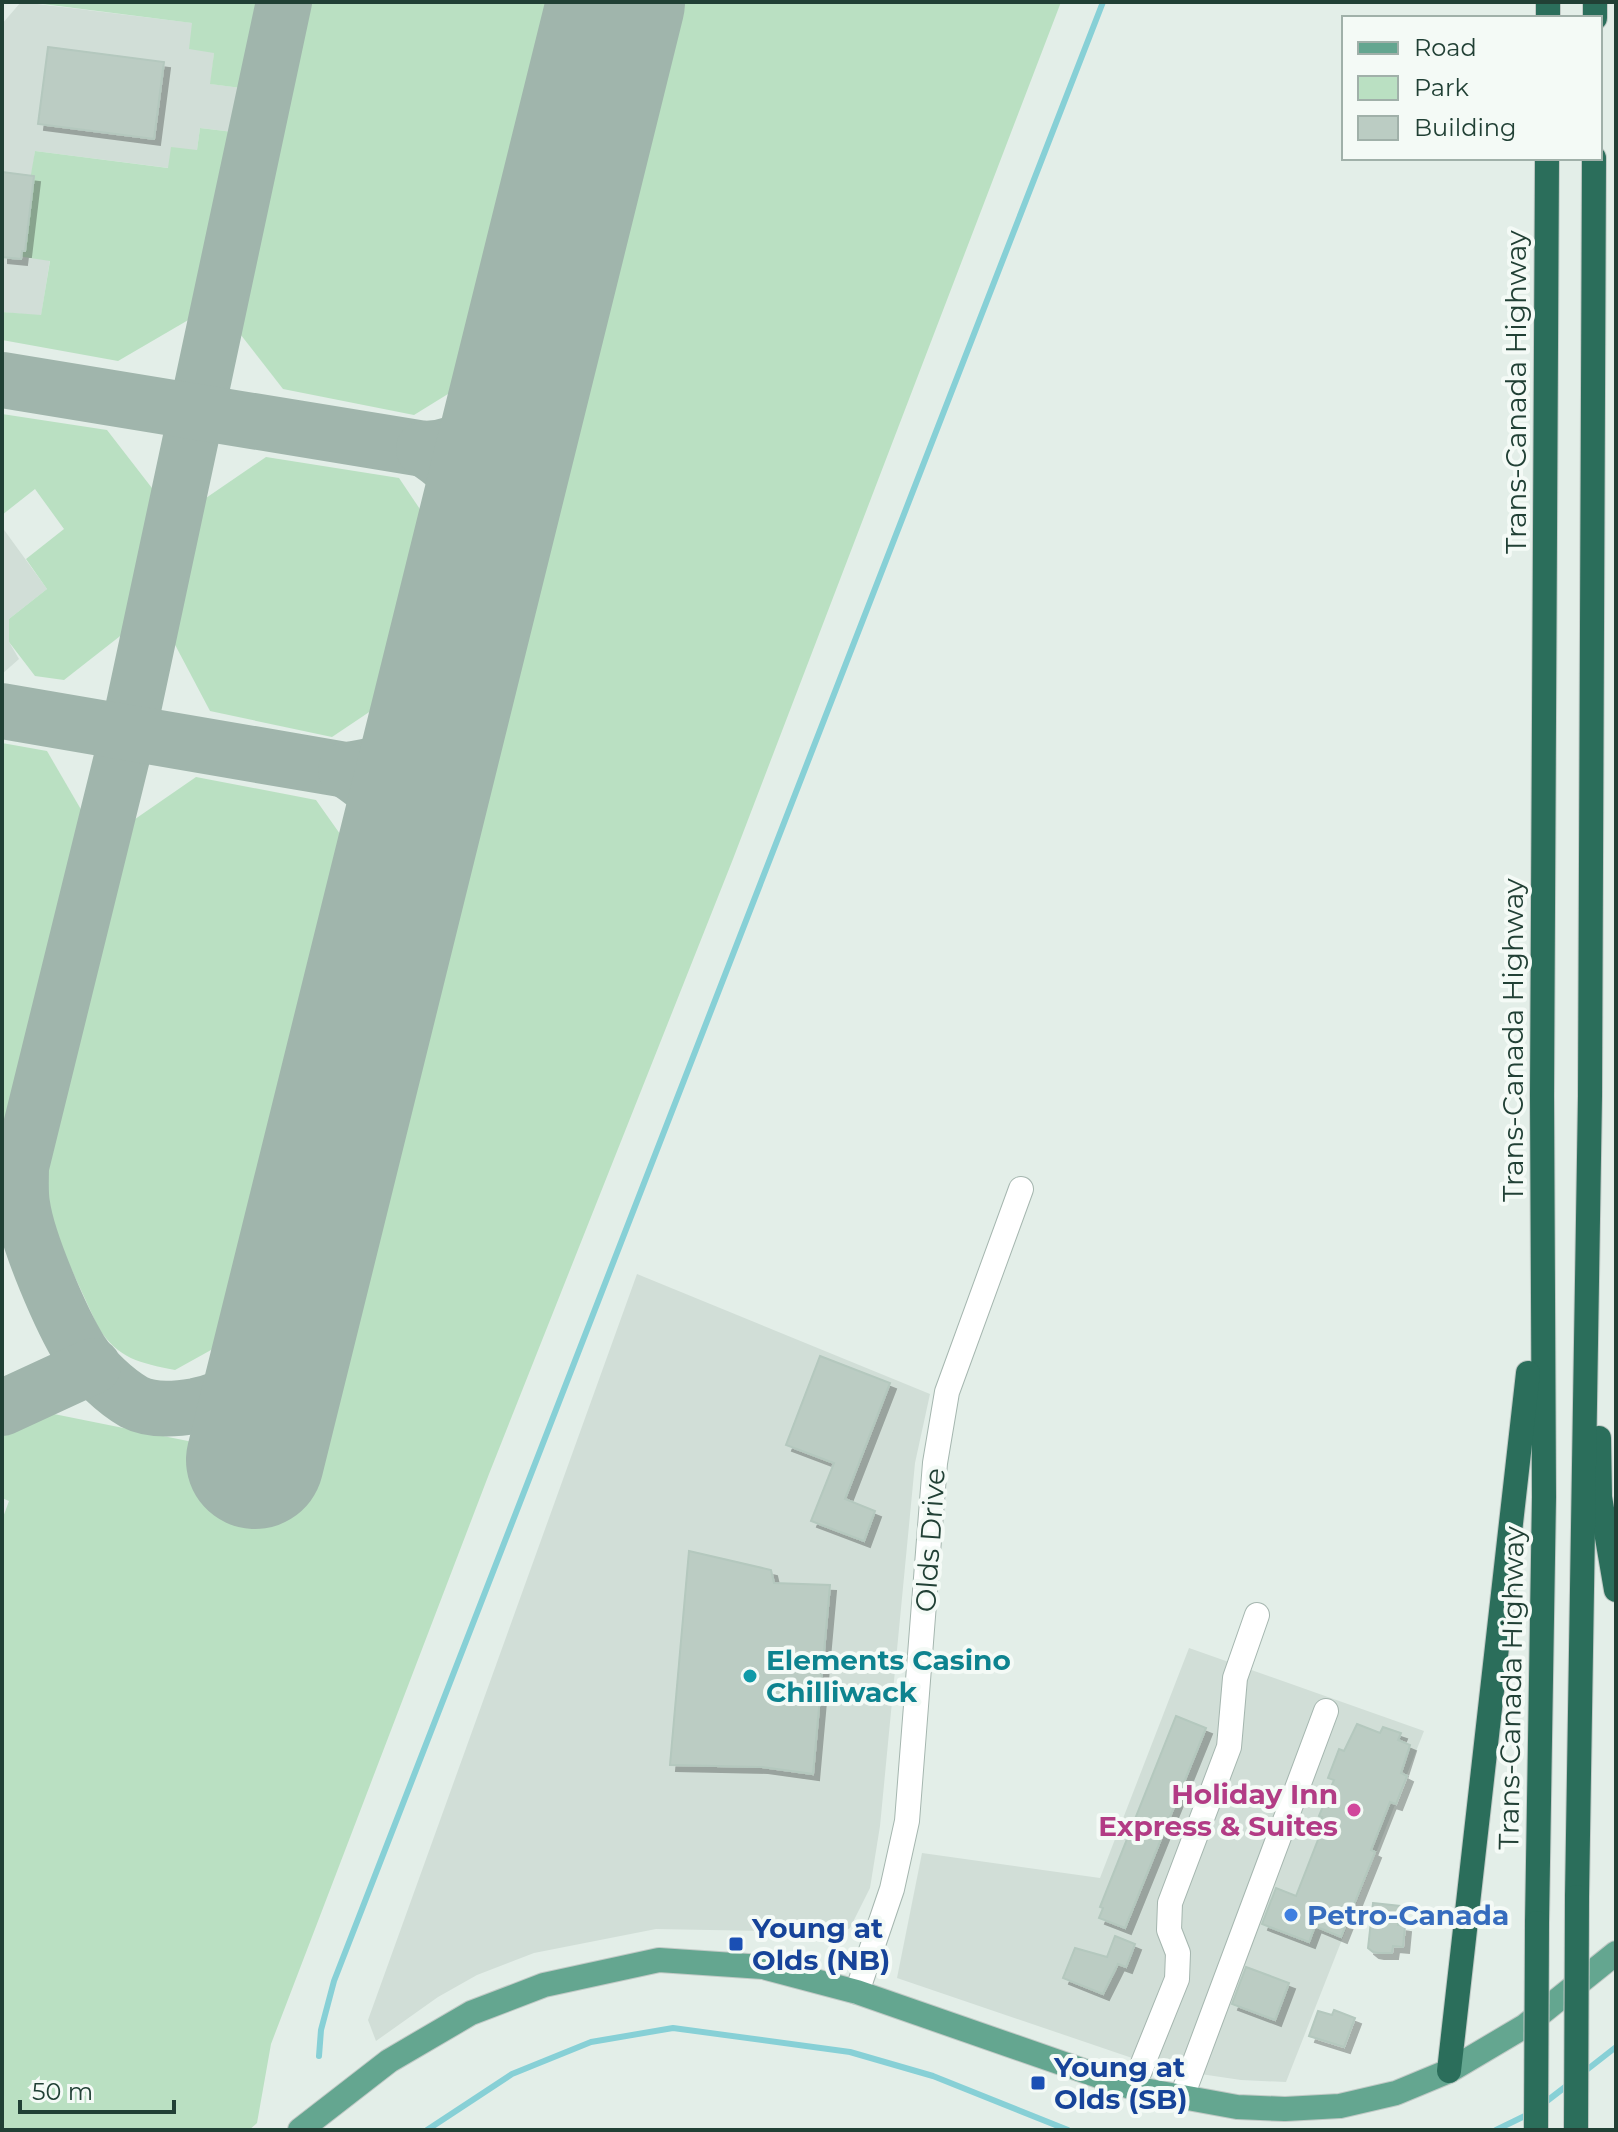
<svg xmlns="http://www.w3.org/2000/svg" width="1618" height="2132" viewBox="0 0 1618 2132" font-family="Montserrat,sans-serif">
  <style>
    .built { fill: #d1ded7 }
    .green { fill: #bae0c2 }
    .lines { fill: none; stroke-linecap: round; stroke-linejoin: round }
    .stream { stroke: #87d0d6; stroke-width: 6 }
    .taxiway { stroke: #a0b5ac; stroke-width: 56 }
    .runway { stroke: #a0b5ac; stroke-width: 138 }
    .building { fill: #bbccc3; stroke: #b4c8be; stroke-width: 2; filter: url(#shadow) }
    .minor-casing { stroke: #a5b6af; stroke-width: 26 }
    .major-casing { stroke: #c1cac6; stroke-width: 26 }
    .highway-casing { stroke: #c1cac6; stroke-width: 26 }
    .minor { stroke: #fff; stroke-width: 24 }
    .major { stroke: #64a690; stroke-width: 24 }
    .highway { stroke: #2b6e5b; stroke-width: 24 }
    .highway-bridge-casing { stroke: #c1cac6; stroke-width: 26; stroke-linecap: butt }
    .highway-bridge { stroke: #2b6e5b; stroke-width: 24 }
    .culture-dot { fill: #0f9aa8; stroke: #f4faf6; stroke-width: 3 }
    .hotel-dot { fill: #d1479c; stroke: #f4faf6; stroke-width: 3 }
    .shop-dot { fill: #3f7fe0; stroke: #f4faf6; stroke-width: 3 }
    .transit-dot { fill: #1a4fb4; stroke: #f4faf6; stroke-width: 3 }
    .labels { text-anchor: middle; stroke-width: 8; stroke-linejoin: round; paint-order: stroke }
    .street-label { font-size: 28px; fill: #214035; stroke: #f4faf6 }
    .culture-label { font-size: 28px; font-weight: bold; fill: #0d838f; stroke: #f4faf6; text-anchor: start }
    .hotel-label { font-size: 28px; font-weight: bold; fill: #b23c85; stroke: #f4faf6; text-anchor: end }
    .shop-label { font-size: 28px; font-weight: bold; fill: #366cbe; stroke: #f4faf6; text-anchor: start }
    .transit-label { font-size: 28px; font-weight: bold; fill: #164399; stroke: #f4faf6; text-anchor: start }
  </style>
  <defs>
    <filter id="shadow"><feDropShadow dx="6" dy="6" stdDeviation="0" flood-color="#0004"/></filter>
  </defs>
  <rect width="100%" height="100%" fill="#e3eee8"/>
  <g class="built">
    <polygon points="21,2 193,23 214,53 211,84 241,88 233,132 200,128 197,150 169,168 35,151 31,184 2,180 2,24"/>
    <polygon points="2,254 50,260 41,316 2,312"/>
    <polygon points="2,527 47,589 9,619 9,642 19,659 2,674"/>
    <polygon points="637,1274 930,1394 915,1463 880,1826 870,1888 850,1928 824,1942 764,1931 656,1929 534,1953 477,1975 438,1997 376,2041 368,2020"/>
    <polygon points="1189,1648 1424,1731 1286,2082 1241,2080 1187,2072 1138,2060 897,1978 922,1853 1100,1878"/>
  </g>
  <g class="green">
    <polygon points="27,2 259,2 241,88 210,84 214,53 189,49 192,23"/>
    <polygon points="304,2 580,2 490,368 414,415 283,389 237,330"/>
    <polygon points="646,2 1061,2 733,859 489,1474 271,2044 257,2123 249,2130 2,2130 2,1520 9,1501 2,1498 2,1429 39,1411 188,1441 218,1454 284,1471"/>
    <polygon points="200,128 233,132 190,319 118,361 2,340 2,312 41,315 50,261 17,256 35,151 168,168 171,147 197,150"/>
    <polygon points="2,414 107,430 155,492 124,633 64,680 35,676 9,642 9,619 47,589 26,559 64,529 35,489 2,515"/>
    <polygon points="266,457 399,478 442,542 405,688 332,737 210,711 172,639 203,500"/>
    <polygon points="2,743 47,751 83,813 2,1134"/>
    <path d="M196 777 316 800 362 865 247 1330 175 1370C140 1363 118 1359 98 1327L44 1210 39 1184 43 1149 125 826Z"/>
  </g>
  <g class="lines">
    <g class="stream">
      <polyline points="319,2056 321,2030 334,1981 1103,2"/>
      <polyline points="1584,2072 1616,2047"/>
      <polyline points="1543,2104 1569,2084"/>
      <polyline points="427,2130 512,2074 591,2042 673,2028 850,2052 933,2076 1068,2130"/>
      <polyline points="1496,2130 1531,2113"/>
    </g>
    <g class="taxiway">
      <path d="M284 2 128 733 21 1167C21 1179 20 1192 22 1204 27 1241 61 1320 81 1352 93 1370 115 1391 134 1402 151 1411 177 1409 195 1406 241 1397 259 1376 285 1340"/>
      <path d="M2 380 424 449C471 448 497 419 522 384"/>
      <path d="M424 449C471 478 474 502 480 554"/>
      <path d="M2 711 346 770C398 763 410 752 440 711"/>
      <path d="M346 770C368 784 390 803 401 828 404 835 404 846 405 854"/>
      <polyline points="2,1408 93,1366"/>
    </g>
    <polyline class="runway" points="255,1460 616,2"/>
  </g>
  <g class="building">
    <polygon points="48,47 164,62 154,139 38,124"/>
    <polygon points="2,172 34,176 25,251 22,251 21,259 2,257"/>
    <polygon points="820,1356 890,1383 845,1499 875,1511 864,1541 811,1521 834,1463 786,1445"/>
    <polygon points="689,1551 771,1570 774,1583 830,1585 813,1774 762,1767 670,1765"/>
    <polygon points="1176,1716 1206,1728 1125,1928 1099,1918 1103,1908 1100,1907"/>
    <polygon points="1357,1724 1380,1733 1383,1727 1401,1733 1398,1740 1410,1745 1401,1773 1407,1776 1396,1804 1390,1802 1371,1850 1375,1852 1341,1937 1315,1926 1309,1942 1262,1924 1276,1888 1296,1896 1321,1832 1317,1830 1322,1817 1319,1816 1334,1780 1328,1778 1339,1749 1344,1751"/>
    <polygon points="1373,1903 1400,1906 1398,1925 1405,1926 1403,1947 1393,1946 1392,1953 1378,1953 1373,1952 1368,1948"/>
    <polygon points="1115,1936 1135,1944 1126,1967 1118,1964 1103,1994 1063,1978 1075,1948 1107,1957"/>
    <polygon points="1246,1967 1289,1983 1275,2020 1232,2004"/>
    <polygon points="1334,2010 1355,2018 1344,2047 1309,2036 1318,2011 1332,2015"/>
  </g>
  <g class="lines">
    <defs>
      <g id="minor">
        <polyline points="857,1992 892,1889 907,1821 935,1463 947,1392 1021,1189"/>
        <polyline points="1133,2088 1177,1979 1178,1953 1169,1930 1170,1903 1229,1747 1235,1678 1257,1615"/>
        <polyline points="1181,2099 1326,1711"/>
      </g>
      <polyline id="major" points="300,2130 389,2061 471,2013 544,1985 659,1960 763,1967 857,1992 1133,2088 1237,2107 1285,2109 1340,2106 1396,2093 1449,2071 1525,2026 1616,1953"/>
      <g id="highway">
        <polyline points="1548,18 1548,2"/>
        <polyline points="1595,18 1595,2"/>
        <polyline points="1599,1438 1600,1497 1616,1590"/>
        <polyline points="1577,1897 1590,1096 1594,158"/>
        <polyline points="1537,1923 1544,1497 1542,1095 1547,158"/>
        <polyline points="1449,2071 1528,1373"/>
      </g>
    </defs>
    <use href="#minor" class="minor-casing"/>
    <use href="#major" class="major-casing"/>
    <use href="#highway" class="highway-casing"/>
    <use href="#minor" class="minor"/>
    <use href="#major" class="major"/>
    <use href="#highway" class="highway"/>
    <defs>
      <g id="highway-bridge">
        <polyline points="1536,2130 1537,1923"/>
        <polyline points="1576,2130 1577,1897"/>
      </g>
    </defs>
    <use href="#highway-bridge" class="highway-bridge-casing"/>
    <use href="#highway-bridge" class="highway-bridge"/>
  </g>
  <circle class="culture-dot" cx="750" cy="1676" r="8"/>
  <circle class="hotel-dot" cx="1354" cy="1810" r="8"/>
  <circle class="shop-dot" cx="1291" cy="1915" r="8"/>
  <g class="transit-dot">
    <rect x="728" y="1936" width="16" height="16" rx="4"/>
    <rect x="1030" y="2075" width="16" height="16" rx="4"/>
  </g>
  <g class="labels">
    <g class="street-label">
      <text transform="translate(1516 392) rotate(-90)" y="10">Trans-Canada Highway</text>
      <text transform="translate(1513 1040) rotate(-90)" y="10">Trans-Canada Highway</text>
      <text transform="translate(930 1540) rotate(-86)" y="10">Olds Drive</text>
      <text transform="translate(1511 1688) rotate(-89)" y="10">Trans-Canada Highway</text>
    </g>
    <g class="culture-label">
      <text x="766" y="1670">Elements Casino<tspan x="766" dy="32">Chilliwack</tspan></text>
    </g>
    <g class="hotel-label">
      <text x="1338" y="1804">Holiday Inn<tspan x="1338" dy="32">Express &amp; Suites</tspan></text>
    </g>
    <g class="shop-label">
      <text x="1307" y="1925">Petro-Canada</text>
    </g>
    <g class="transit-label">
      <text x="752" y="1938">Young at<tspan x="752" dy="32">Olds (NB)</tspan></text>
      <text x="1054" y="2077">Young at<tspan x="1054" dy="32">Olds (SB)</tspan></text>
    </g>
  </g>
  <rect width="1618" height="2132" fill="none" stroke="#214035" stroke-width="8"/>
  <rect x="1342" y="16" width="260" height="144" fill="#f4faf6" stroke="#a0b0a9" stroke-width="2"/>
  <rect x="1358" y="42" width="40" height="12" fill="#64a690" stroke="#a0b0a9" stroke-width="2"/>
  <text x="1414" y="56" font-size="24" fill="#214035">Road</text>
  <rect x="1358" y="76" width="40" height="24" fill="#bae0c2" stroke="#a0b0a9" stroke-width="2"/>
  <text x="1414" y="96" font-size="24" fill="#214035">Park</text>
  <rect x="1358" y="116" width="40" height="24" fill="#bbccc3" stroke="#a0b0a9" stroke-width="2"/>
  <text x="1414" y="136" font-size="24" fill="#214035">Building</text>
  <path d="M20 2100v12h154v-12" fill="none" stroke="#214035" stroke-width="4"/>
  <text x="32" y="2100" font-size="24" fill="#214035" stroke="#f4faf6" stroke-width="6" paint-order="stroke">50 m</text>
</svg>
